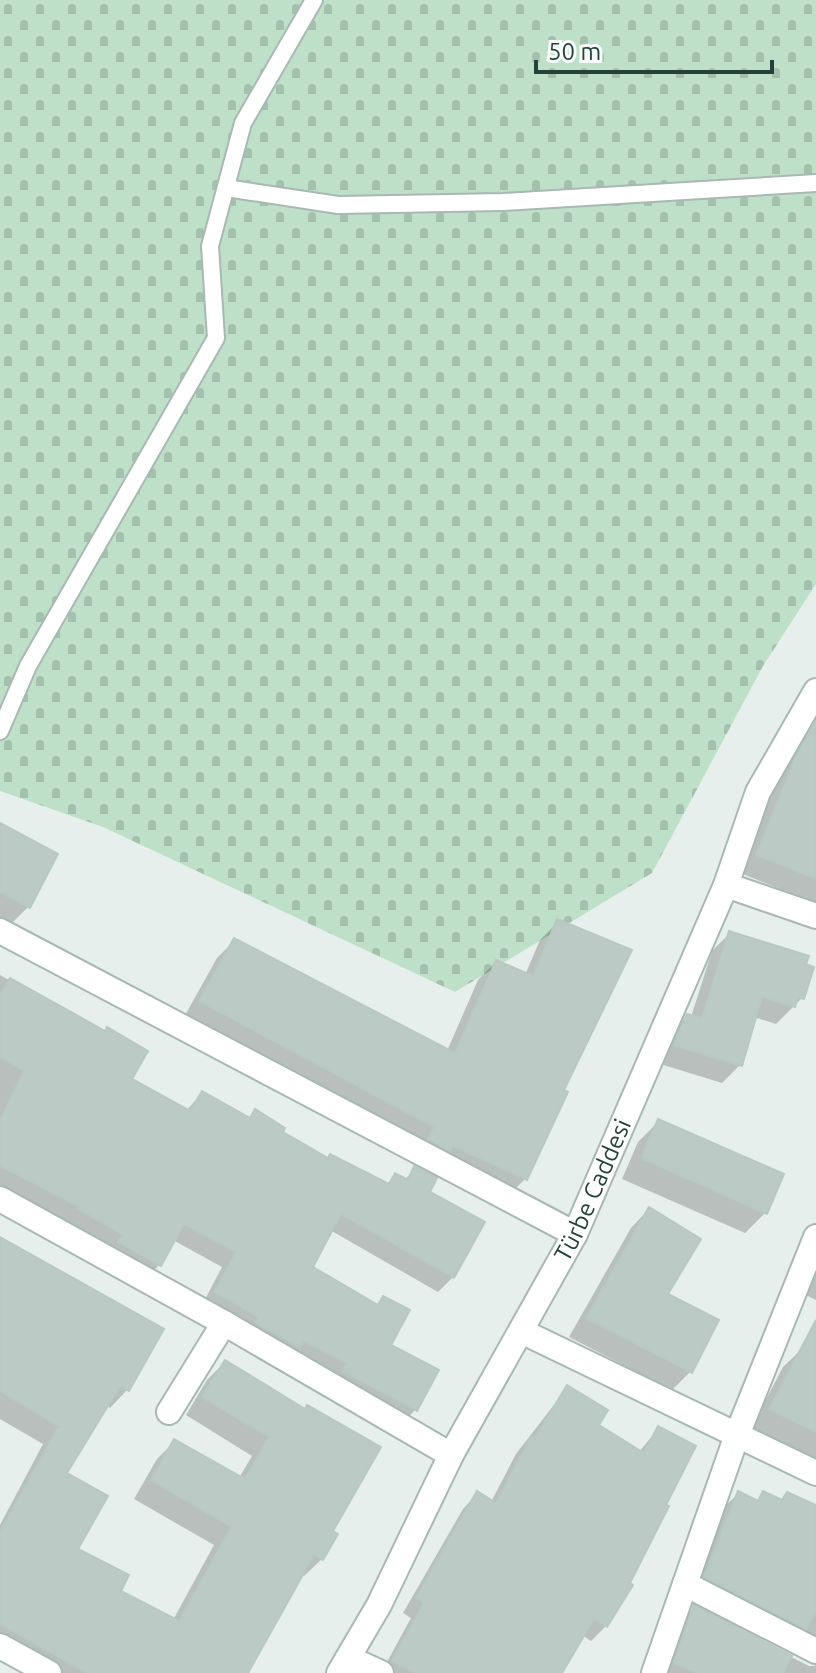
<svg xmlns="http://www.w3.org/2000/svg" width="816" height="1673" viewBox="0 0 816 1673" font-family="Ubuntu,sans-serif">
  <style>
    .cemetery { fill: url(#cemetery-stones) }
    .shadow { fill: #0003 }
    .building { fill: #bbcac4; stroke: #b8c9c2; stroke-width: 2 }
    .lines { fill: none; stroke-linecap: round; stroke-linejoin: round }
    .lane-casing { stroke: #a8b8b2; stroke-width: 20 }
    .street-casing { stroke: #a8b8b2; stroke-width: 28 }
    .secondary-casing { stroke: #a4bbb3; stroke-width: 28 }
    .lane { stroke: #fff; stroke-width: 16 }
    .street { stroke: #fff; stroke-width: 24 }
    .secondary { stroke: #fff; stroke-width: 24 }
    .labels { text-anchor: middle; stroke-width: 7; stroke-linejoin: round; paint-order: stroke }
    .street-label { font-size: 24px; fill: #24423a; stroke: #f7fbf9 }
  </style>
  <defs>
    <pattern id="cemetery-stones" width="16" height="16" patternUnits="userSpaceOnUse" patternTransform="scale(2)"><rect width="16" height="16" fill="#bfe0c8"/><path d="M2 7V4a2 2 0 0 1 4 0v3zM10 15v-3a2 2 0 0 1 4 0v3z" fill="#a4c1ad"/></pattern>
  </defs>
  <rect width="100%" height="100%" fill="#e6efeb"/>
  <polygon class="cemetery" points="0,0 816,0 816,584 763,666 652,873 455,992 103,827 0,791"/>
  <g class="shadow">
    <polygon points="815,727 816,727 816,903 740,873 778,777 796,745"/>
    <polygon points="0,826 29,906 8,927 0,922"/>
    <polygon points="558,922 561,1091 525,1179 507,1197 183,1019 217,958 235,940 447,1051 478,980 496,962 525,975 540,940"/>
    <polygon points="730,933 804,965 802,998 776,1024 754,1017 740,1065 722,1083 657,1063 669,1034 687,1016 691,1017 712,951"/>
    <polygon points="0,975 104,1033 130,1079 186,1111 202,1093 248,1120 255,1112 280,1132 327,1160 386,1185 396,1176 404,1180 415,1169 427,1193 453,1277 438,1292 330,1230 310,1268 376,1306 383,1299 389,1346 415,1410 400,1425 201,1307 222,1267 173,1240 159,1265 144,1280 63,1224 65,1221 0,1187"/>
    <polygon points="659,1121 765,1213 745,1233 622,1179 638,1142"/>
    <polygon points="649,1209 665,1295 690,1372 672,1390 569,1337 631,1228"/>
    <polygon points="0,1237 127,1390 110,1408 106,1405 64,1474 76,1550 118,1592 173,1620 214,1545 134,1499 157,1459 175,1441 239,1478 252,1456 186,1415 207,1380 225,1362 330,1532 322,1559 304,1576 301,1575 245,1673 35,1673 0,1650 0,1525 43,1444 0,1419"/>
    <polygon points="816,1259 816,1300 800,1292"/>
    <polygon points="804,1347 816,1353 816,1463 750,1430 783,1367"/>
    <polygon points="567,1388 596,1426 639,1452 658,1429 606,1626 591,1641 582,1635 559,1673 381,1673 411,1618 403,1613 463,1509 477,1494 491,1502 516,1454"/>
    <polygon points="738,1494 755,1502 764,1494 780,1501 787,1494 816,1519 816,1673 662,1673 679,1622 694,1608 809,1666 815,1666 815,1659 690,1592 723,1508"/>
  </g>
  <g class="building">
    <polygon points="816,721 816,879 756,855 796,756"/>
    <polygon points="0,823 58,854 30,908 0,892"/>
    <polygon points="557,919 632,950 564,1090 568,1092 527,1180 453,1146 450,1151 428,1139 434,1127 199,1001 234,938 455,1053 496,960 533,976"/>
    <polygon points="729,931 809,956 806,964 814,967 804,999 798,997 795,1007 762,997 742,1066 673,1045 687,1014 702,1018"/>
    <polygon points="10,978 105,1031 107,1027 148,1051 132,1079 190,1111 202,1091 250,1118 255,1109 285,1128 283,1132 328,1158 330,1154 389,1184 395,1173 408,1180 414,1166 437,1178 430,1192 485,1222 454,1278 341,1214 313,1267 378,1305 383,1296 410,1310 391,1345 439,1370 417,1411 343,1371 347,1363 304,1341 300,1347 256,1323 259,1317 214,1292 236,1252 184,1224 161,1266 118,1242 123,1235 77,1208 78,1206 0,1166 0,1120 24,1071 0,1057 0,995"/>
    <polygon points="658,1119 784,1174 767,1214 641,1158"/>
    <polygon points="649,1207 701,1239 668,1294 719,1320 692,1373 586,1318"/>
    <polygon points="0,1237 164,1329 129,1391 120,1386 67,1473 108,1496 78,1549 129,1575 121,1591 179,1621 231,1527 151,1480 174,1439 245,1479 269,1437 202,1397 225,1360 305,1409 307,1405 381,1447 333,1531 338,1534 323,1560 314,1555 248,1673 87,1673 0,1624 0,1532 59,1426 0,1391"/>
    <polygon points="816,1320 816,1432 769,1409"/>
    <polygon points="567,1385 608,1410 599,1425 644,1453 658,1426 696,1446 666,1505 669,1506 630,1583 633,1585 607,1627 594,1619 562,1673 415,1673 392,1661 424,1602 416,1598 477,1491 496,1503 531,1436 535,1439"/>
    <polygon points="738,1491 758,1501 763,1491 782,1500 787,1492 816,1505 816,1612 806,1629 704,1577"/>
    <polygon points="694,1605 792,1656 783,1673 697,1673 673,1663"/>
  </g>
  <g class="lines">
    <defs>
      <g id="lane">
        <polyline points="226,188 338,205 503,202 816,183"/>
        <polyline points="0,731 28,666 216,338 210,246 243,123 314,0"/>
      </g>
      <g id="street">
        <polyline points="726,885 816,916"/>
        <polyline points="0,931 575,1234"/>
        <polyline points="0,1199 224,1323 451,1455"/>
        <polyline points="521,1331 816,1473"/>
        <polyline points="169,1412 224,1323"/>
        <polyline points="685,1584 816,1651"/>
        <polyline points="348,1658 381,1673"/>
        <path id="s1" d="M339 1673 379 1605 451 1455 575 1234 726 885 758 792 816 691"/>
        <polyline points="654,1673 737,1435 816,1237"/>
      </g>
      <polyline id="secondary" points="0,1646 49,1673"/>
    </defs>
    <use href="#lane" class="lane-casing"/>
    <use href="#street" class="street-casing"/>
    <use href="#secondary" class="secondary-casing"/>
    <use href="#lane" class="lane"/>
    <use href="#street" class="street"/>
    <use href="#secondary" class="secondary"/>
  </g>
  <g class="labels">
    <g class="street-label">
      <text dy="8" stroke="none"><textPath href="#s1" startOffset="546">Türbe Caddesi</textPath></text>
    </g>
  </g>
  <path d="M536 60v12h236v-12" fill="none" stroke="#24423a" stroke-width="4"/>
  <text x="548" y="60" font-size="24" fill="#24423a" stroke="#f7fbf9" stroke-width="6" paint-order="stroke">50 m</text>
</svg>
